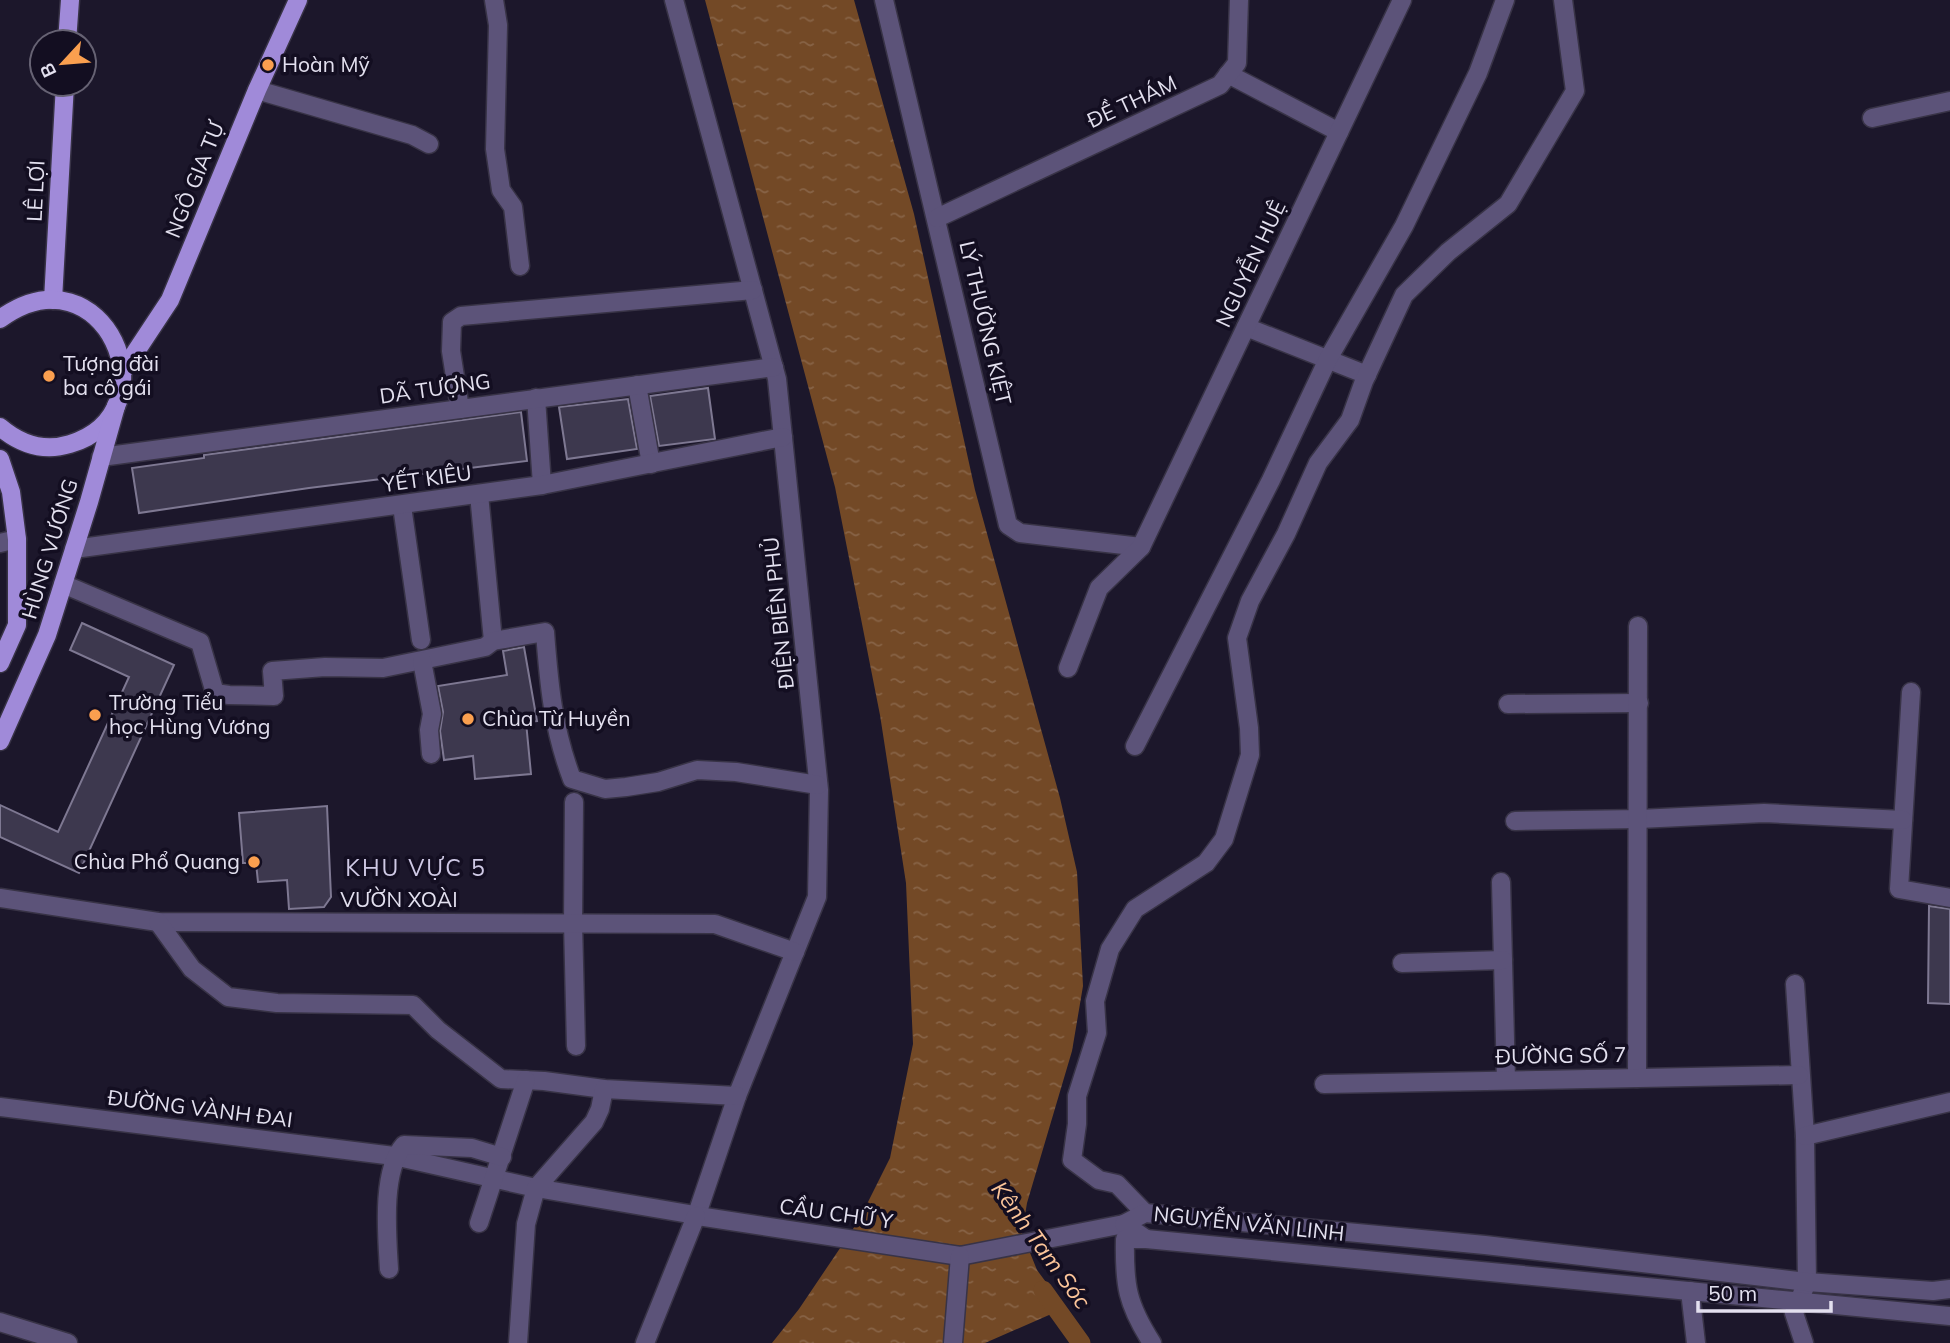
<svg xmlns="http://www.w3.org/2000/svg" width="1950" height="1343" viewBox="0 0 1950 1343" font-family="Mulish,sans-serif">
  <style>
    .water { fill: url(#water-ripples) }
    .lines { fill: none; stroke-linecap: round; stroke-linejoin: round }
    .canal { stroke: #734926; stroke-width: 19 }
    .building { fill: #3d384e; stroke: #7e7892; stroke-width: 2 }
    .minor-casing { stroke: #383346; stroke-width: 21 }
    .major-casing { stroke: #383346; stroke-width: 21 }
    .minor { stroke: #5c5379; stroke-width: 18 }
    .major { stroke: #a08ad9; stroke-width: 18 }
    .poi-dot { fill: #fa9f4f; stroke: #130e21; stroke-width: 2.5 }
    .labels { text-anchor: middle; stroke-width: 7; stroke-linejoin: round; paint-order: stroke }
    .poi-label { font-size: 21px; fill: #e3e0ef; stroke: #130e21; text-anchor: start }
    .street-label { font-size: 21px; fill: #e3e0ef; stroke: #130e21 }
    .neighbourhood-label { font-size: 23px; letter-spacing: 2px; fill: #cfc9e5; stroke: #130e21 }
    .water-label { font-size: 23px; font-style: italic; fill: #fbc499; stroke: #130e21 }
  </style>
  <defs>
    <pattern id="water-ripples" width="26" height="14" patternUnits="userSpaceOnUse" patternTransform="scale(1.75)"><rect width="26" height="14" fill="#734926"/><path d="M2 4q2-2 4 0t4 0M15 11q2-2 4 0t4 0" fill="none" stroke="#876346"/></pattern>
  </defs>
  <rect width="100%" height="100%" fill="#1c172b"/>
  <polygon class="water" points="705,0 854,0 914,214 975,490 1060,798 1077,872 1083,986 1072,1051 1027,1203 1022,1233 1037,1270 1065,1308 985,1343 772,1343 799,1309 859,1220 890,1158 913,1044 906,883 880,715 835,487"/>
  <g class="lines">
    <polyline class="canal" points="1043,1290 1081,1343"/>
  </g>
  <g class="building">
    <polygon points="708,388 715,439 659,446 650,396"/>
    <polygon points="628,399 637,449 567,459 559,407"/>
    <polygon points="521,412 527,461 309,488 139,513 132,468 204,458 204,455"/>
    <polygon points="82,623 174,665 79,873 0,837 0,805 58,832 129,677 70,650"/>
    <polygon points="524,647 537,721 526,722 531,774 475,779 473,756 444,760 440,731 443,712 438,686 507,675 503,651"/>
    <polygon points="327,806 331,897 324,907 289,909 287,880 258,882 256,863 243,863 239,813"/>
    <polygon points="1929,906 1950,909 1950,1004 1928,1003"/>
  </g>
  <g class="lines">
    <defs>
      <g id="minor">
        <polyline points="494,0 498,25 495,149 501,190 513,207 520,266"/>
        <polyline points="674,0 777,379 819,790 817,897 737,1096 697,1214"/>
        <polyline points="884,0 1008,525 1020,533 1141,547"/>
        <polyline points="1228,74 1339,132"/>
        <polyline points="257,90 412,135 429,144"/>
        <polyline points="1872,118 1950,101"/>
        <polyline points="937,218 1220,85 1237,63 1239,0"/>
        <polyline points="1246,327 1367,375"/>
        <polyline points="637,385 651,464"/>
        <polyline points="536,398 542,485"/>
        <polyline points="460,409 451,351 452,322 461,316 753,290"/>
        <polyline points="101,457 774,367"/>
        <polyline points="479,494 493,641"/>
        <polyline points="402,506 421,640"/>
        <polyline points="0,543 17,539"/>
        <polyline points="74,549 542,485 783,437"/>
        <path d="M63 584 200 642 215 693 229 695 274 696 272 671 325 667 383 668 485 647 493 641 545 632C549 685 553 729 572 779L605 789 626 787 658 782 697 770 736 772 818 785"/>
        <polyline points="422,661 432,714 429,730 431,754"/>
        <polyline points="1068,668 1099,588 1141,547 1402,0"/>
        <polyline points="1911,692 1899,889 1950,898"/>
        <polyline points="1508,704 1639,703"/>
        <polyline points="1135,746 1271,480 1328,359 1404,226 1478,73 1505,0"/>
        <polyline points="574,802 573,923 576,1046"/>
        <polyline points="1515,821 1639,819 1764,813 1903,820"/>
        <polyline points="1501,882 1506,1080"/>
        <polyline points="0,898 158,922 715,924 795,952"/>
        <polyline points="158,922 192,969 228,997 277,1003 413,1005 438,1030 501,1079 544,1081 604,1089 737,1096"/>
        <polyline points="1402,963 1503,960"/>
        <polyline points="1795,984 1805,1136 1807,1282 1794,1313 1804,1343"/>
        <polyline points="1637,1078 1638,626"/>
        <polyline points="1324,1084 1799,1075"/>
        <polyline points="0,1107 394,1156 536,1188 695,1215"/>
        <polyline points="1805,1136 1950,1102"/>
        <polyline points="1145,1213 1117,1184 1099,1180 1072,1160 1077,1124 1077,1096 1097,1033 1095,1001 1110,949 1135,909 1206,863 1224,839 1250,755 1249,728 1237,638 1250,601 1286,534 1318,463 1350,420 1364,381 1404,295 1448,252 1508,204 1575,91 1563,0"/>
        <polyline points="698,1216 960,1256 1124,1224"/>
        <polyline points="479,1223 526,1080"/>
        <polyline points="1146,1239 1124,1224 1145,1213 1485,1245 1807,1282 1933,1291 1950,1289"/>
        <path d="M389 1269C387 1235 381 1171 404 1145L472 1148 502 1157"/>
        <polyline points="1690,1291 1696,1343"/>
        <polyline points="0,1322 68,1343"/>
        <polyline points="518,1343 526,1224 536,1188 594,1122 600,1109 604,1089"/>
        <polyline points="645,1343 696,1216"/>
        <polyline points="953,1343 960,1256"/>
        <path d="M1152 1343C1127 1304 1124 1285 1125 1239H1146L1950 1316"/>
      </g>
      <g id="major">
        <polyline points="67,42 70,0"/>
        <polyline points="53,300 65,84"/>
        <path d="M0 319C104 244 176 412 70 444 44 452 20 444 0 427"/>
        <polyline points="123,371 170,300 257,90 298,0"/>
        <polyline points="0,459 11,492 17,539 17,625 0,663"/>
        <polyline points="0,741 47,635 89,502 116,406"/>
      </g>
    </defs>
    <use href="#minor" class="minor-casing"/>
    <use href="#major" class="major-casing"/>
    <use href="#minor" class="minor"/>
    <use href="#major" class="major"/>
  </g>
  <g class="poi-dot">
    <circle cx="268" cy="65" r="7"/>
    <circle cx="49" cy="376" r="7"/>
    <circle cx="95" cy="715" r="7"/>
    <circle cx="468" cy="719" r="7"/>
    <circle cx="254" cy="862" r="7"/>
  </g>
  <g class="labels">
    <g class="poi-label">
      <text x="282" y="72">Hoàn Mỹ</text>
      <text x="63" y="371">Tượng đài<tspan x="63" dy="24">ba cô gái</tspan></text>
      <text x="109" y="710">Trường Tiểu<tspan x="109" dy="24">học Hùng Vương</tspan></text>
      <text x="482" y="726">Chùa Từ Huyền</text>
      <text x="240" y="869" text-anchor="end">Chùa Phổ Quang</text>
    </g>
    <g class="street-label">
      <text transform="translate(1132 102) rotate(-25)" y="7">ĐỀ THÁM</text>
      <text transform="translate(195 180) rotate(-68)" y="7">NGÔ GIA TỰ</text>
      <text transform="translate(36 191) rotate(-87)" y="7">LÊ LỢI</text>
      <text transform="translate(1251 264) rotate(-65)" y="7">NGUYỄN HUỆ</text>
      <text transform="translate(985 323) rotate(77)" y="7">LÝ THƯỜNG KIỆT</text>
      <text transform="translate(435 389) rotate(-8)" y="7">DÃ TƯỢNG</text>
      <text transform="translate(427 479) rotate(-8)" y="7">YẾT KIÊU</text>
      <text transform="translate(50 549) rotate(-73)" y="7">HÙNG VƯƠNG</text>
      <text transform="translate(779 613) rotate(-96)" y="7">ĐIỆN BIÊN PHỦ</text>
      <text x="399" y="907">VƯỜN XOÀI</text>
      <text transform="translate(1561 1056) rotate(-1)" y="7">ĐƯỜNG SỐ 7</text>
      <text transform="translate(200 1109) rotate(7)" y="7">ĐƯỜNG VÀNH ĐAI</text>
      <text transform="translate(836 1214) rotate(8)" y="7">CẦU CHỮ Y</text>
      <text transform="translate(1249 1224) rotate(6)" y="7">NGUYỄN VĂN LINH</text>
    </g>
    <g class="neighbourhood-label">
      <text x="416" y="876">KHU VỰC 5</text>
    </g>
    <g class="water-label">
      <text transform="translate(1041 1245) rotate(54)" y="8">Kênh Tam Sóc</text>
    </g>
  </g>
  <g transform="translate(63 63) rotate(244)"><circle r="33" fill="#130e21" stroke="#666273" stroke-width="2"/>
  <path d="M0-5L12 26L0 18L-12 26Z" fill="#fa9f4f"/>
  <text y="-10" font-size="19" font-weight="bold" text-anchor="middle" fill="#e3e0ef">B</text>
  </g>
  <path d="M1698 1301v10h133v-10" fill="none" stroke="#e3e0ef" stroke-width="3.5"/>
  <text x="1708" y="1301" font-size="21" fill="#e3e0ef" stroke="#130e21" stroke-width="5" paint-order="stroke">50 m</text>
</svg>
